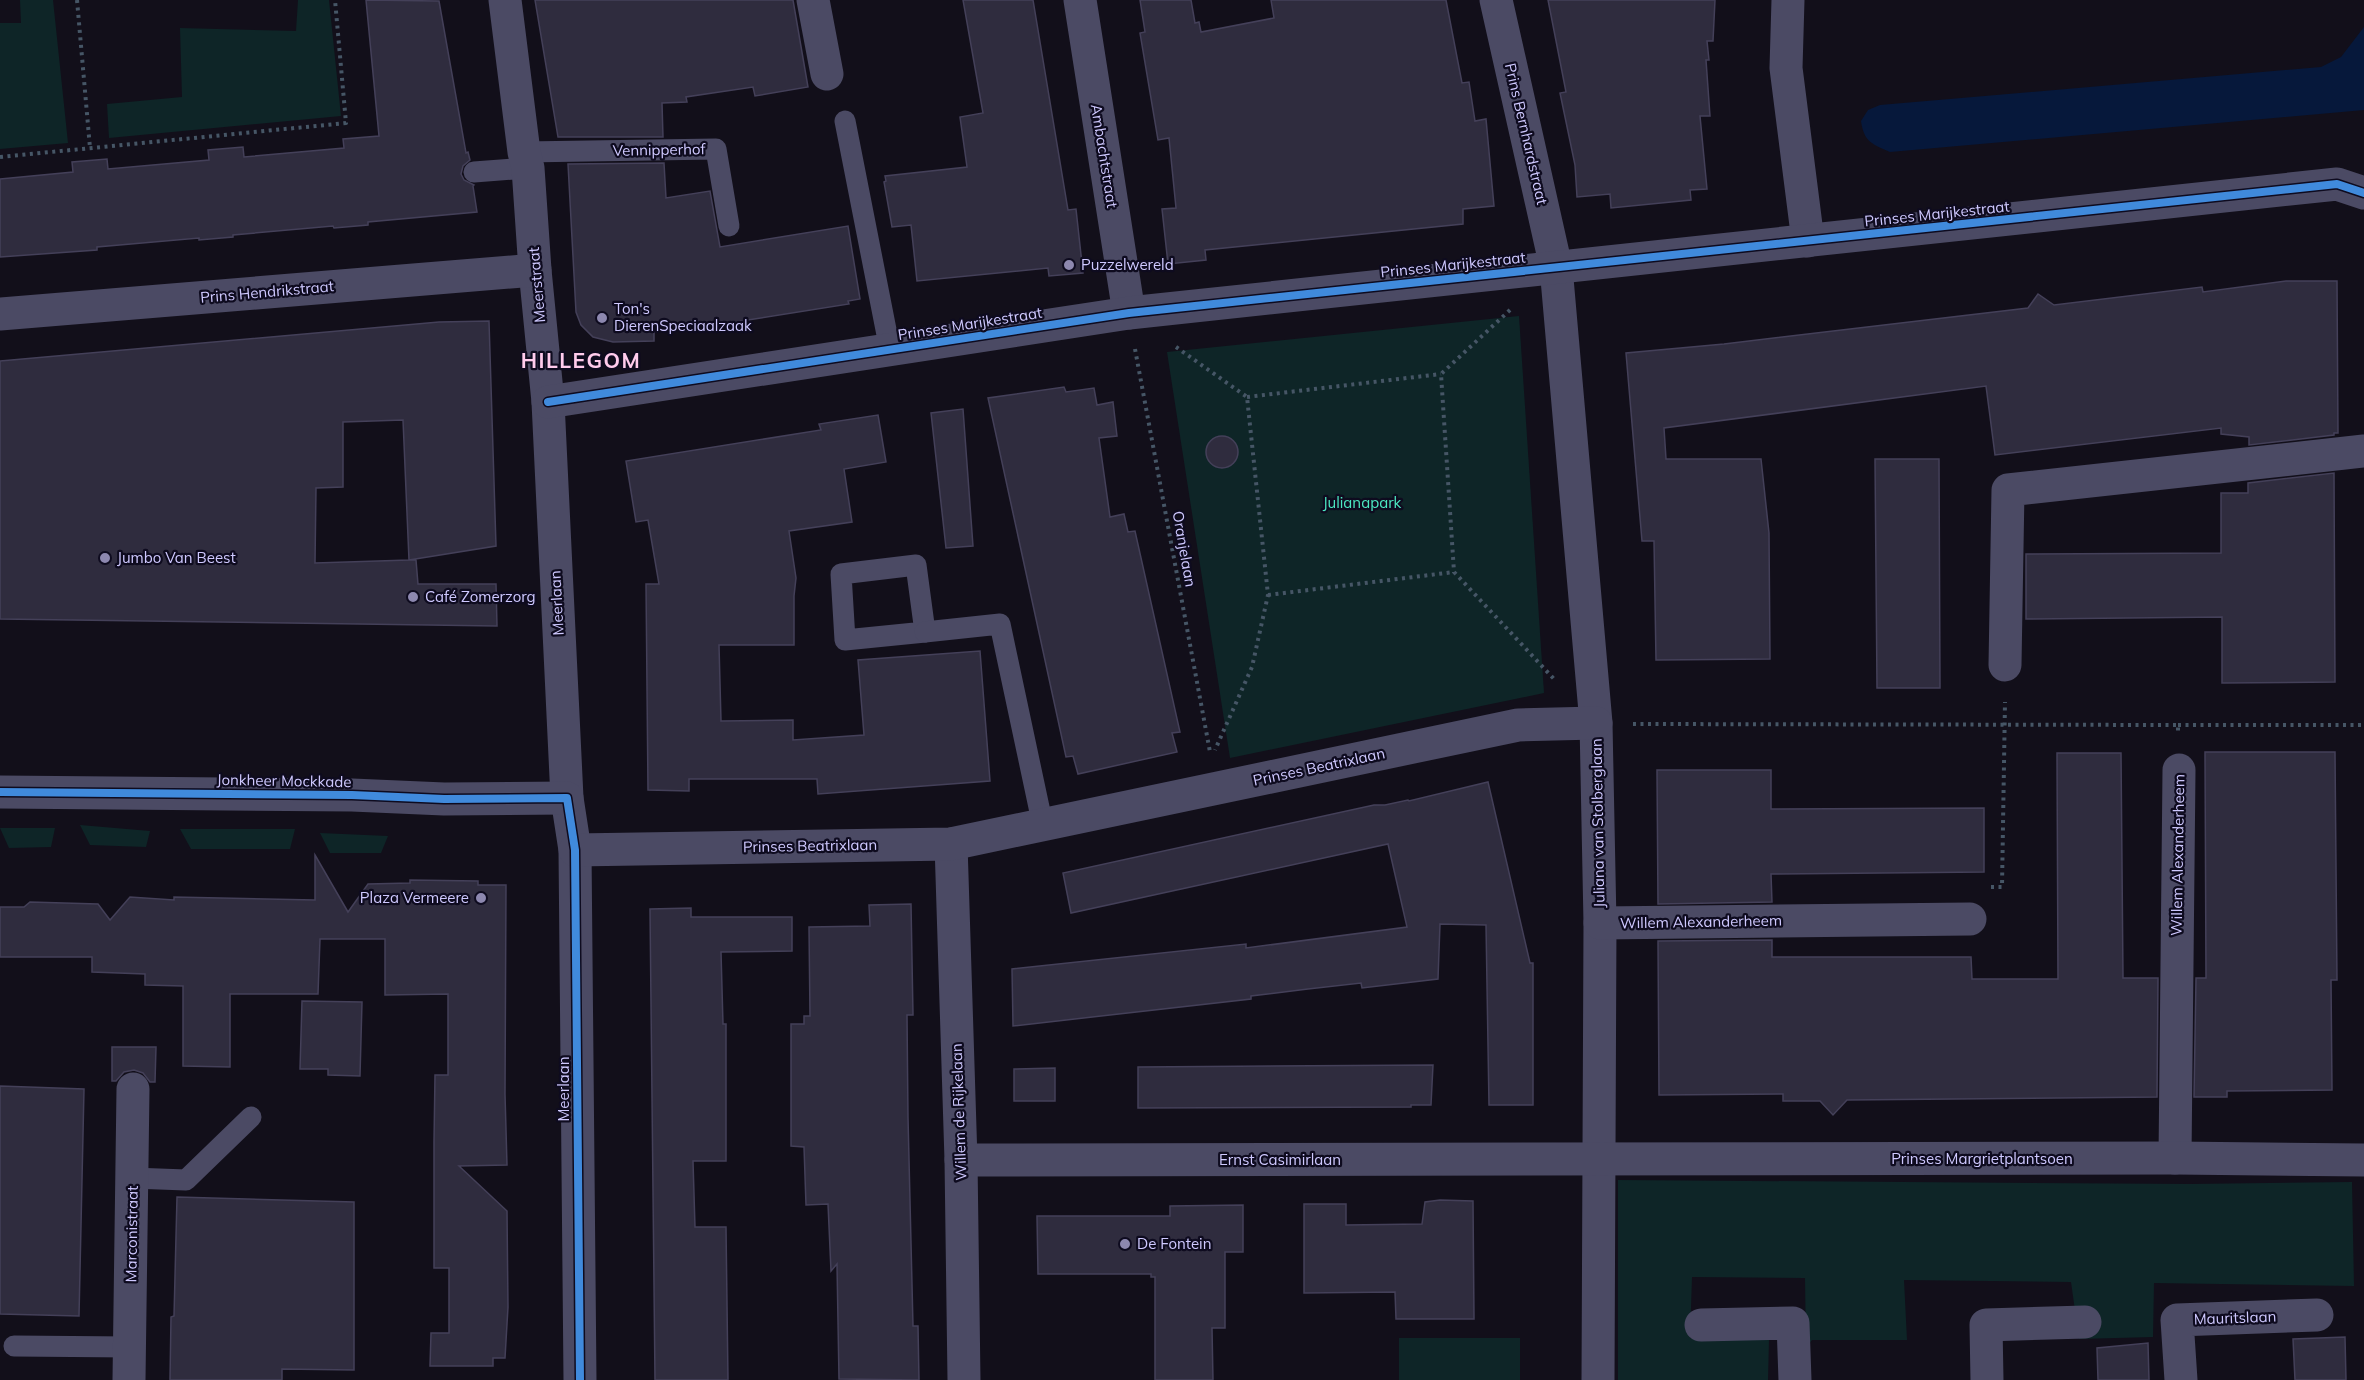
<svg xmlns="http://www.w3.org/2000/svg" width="2364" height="1380" viewBox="0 0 2364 1380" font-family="Mulish,sans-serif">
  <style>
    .green { fill: #0e2527 }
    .water { fill: #06183b }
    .building { fill: #2f2c3e; stroke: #444059; stroke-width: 1.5; fill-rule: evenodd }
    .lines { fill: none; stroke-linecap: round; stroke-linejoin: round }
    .path { stroke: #465666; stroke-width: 4; stroke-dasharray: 3 4.5; stroke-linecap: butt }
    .lane { stroke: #4b4a64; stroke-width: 21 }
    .street { stroke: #4b4a64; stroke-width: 33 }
    .cycleway-casing { stroke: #0e0b1f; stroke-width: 11 }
    .cycleway { stroke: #408adc; stroke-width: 8 }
    .poi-dot { fill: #8d88af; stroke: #0e0b1f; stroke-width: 2 }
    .labels { text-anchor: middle; stroke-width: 4.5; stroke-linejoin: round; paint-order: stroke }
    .street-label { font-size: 15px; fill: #cfc9ff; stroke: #0e0b1f }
    .poi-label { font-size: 15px; fill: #cfc9ff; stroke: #0e0b1f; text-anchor: start }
    .park-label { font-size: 15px; fill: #4ce8c2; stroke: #0e0b1f }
    .district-label { font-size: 21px; font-weight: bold; letter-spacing: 1.5px; fill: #ffcbec; stroke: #0e0b1f }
  </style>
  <rect width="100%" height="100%" fill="#120f1a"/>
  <g class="green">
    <polygon points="20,0 53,0 68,143 0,149 0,23 21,23"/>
    <polygon points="298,0 329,0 341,116 109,138 107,104 182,97 180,28 296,31"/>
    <polygon points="1519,316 1544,693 1230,758 1167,352"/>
    <polygon points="80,825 150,831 146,847 90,845"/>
    <polygon points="0,828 55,828 51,847 9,848"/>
    <polygon points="180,829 295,829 290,849 191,849"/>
    <polygon points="320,833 388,836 381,853 330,853"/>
    <polygon points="1618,1180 2191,1184 2352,1182 2354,1286 2154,1283 2153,1337 2079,1339 2071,1282 1904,1280 1907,1340 1812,1340 1806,1347 1805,1278 1692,1277 1690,1338 1769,1340 1768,1380 1618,1380"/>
    <rect x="1399" y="1338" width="121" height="42"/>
  </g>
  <path class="water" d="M2364 27V110L1890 152C1872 144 1864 142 1861 121L1868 110 1880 105 2321 67 2341 57Z"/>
  <g class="building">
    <polygon points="366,0 439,1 466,153 468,152 470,160 463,166 461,174 464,180 474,185 473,186 477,212 368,222 368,225 334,228 333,226 233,235 233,237 199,240 199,238 97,247 97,250 0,257 0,179 73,172 72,162 107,159 108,169 209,160 208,150 243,147 244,157 344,148 343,139 379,136"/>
    <polygon points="535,0 793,0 808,87 755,96 753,87 686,97 687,102 662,103 663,137 558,137"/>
    <polygon points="963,0 1033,0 1068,210 1076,209 1083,273 1049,276 1048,268 917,281 911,225 892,227 884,182 886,181 885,176 967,167 960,117 983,113"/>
    <polygon points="1140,0 1191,0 1195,23 1199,22 1201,32 1274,18 1271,0 1446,0 1462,83 1469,82 1475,121 1486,119 1494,206 1463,209 1463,224 1205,250 1206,260 1168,264 1162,209 1176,208 1169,138 1158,140 1140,33 1145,32"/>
    <polygon points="1548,0 1715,0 1713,41 1707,41 1709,60 1706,60 1710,116 1700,116 1707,189 1690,190 1691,200 1611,208 1610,194 1577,197 1575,165 1560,93 1566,92"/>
    <polygon points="664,163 666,198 710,191 720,247 848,226 860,299 848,301 849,304 722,324 722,321 710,322 654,331 654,341 613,342 593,337 581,325 576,312 568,164"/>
    <polygon points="2286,281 2337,281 2338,433 2334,433 2334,435 2249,445 2249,437 2221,434 2221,428 1995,455 1986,386 1664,428 1666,459 1761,459 1769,533 1770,659 1656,660 1654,541 1642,541 1626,353 1724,344 2028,308 2038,294 2054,305 2202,287 2203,292"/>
    <path d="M489 321 496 546 409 560H416L418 584H496L497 626 0 619V361L439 322ZM403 420 409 560 315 563 316 488 343 487V422Z"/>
    <polygon points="1064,387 1066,392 1094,388 1097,405 1113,402 1117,436 1099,438 1110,517 1124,514 1128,532 1135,531 1180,732 1172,733 1177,752 1078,774 1073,756 1066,757 988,398"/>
    <polygon points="963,409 973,546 946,548 931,413"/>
    <polygon points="878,415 886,462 844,469 852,522 789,531 796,578 794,596 794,645 719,645 721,721 793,720 793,740 864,735 858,660 980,651 990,781 818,794 817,779 689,779 689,791 648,790 646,584 659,584 648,520 636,522 626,461 821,430 819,424"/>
    <circle cx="1222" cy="452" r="16"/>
    <polygon points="1875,459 1939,459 1940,688 1877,688"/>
    <polygon points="2334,473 2335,682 2222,683 2222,617 2026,619 2026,554 2221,553 2221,493 2248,493 2248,483"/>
    <polygon points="2205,752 2335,752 2337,980 2331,980 2332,1090 2227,1091 2227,1097 2194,1097 2196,978 2206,978"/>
    <polygon points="2057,753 2121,753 2123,978 2158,978 2157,1097 1847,1100 1833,1115 1820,1101 1783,1101 1783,1094 1659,1095 1658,941 1772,940 1772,957 1971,957 1972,979 2058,979"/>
    <polygon points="1657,770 1771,770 1771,809 1984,808 1984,872 1771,874 1772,902 1658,904"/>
    <polygon points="1488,782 1530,963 1533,963 1533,1105 1489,1105 1486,925 1440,924 1438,979 1362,988 1361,983 1308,989 1251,996 1251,999 1013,1026 1012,969 1246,944 1246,948 1407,927 1388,844 1071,913 1063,873 1374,805 1385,805 1408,800 1409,801"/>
    <polygon points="315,855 348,912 368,884 410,883 410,880 478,881 478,885 506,885 505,1094 507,1165 459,1166 507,1211 508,1307 505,1358 493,1358 493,1366 430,1366 431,1333 449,1333 449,1268 434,1268 434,1142 435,1075 448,1075 448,994 385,995 385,939 320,939 318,994 230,994 230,1067 183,1066 183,986 145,985 145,974 92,972 92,957 0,957 0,907 24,907 30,902 98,904 110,920 130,897 174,900 174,897 315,900"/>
    <polygon points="911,904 913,1015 907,1015 908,1117 913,1326 918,1326 919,1380 839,1379 837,1264 831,1271 828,1204 806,1205 804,1147 791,1146 791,1024 804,1024 804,1016 810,1016 809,927 870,926 869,905"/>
    <polygon points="691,908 691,917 792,917 792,951 721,952 723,1024 726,1024 726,1161 693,1161 695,1227 726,1227 728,1380 655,1380 650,909"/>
    <polygon points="302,1001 362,1002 360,1076 328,1075 328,1069 300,1069"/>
    <polygon points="112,1047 156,1047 155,1082 150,1082 143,1073 134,1070 124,1072 116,1081 112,1081"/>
    <polygon points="1433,1065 1431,1105 1411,1105 1411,1107 1138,1108 1138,1067"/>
    <polygon points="1055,1068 1055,1101 1014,1101 1014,1069"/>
    <polygon points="0,1086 84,1089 79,1316 0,1314"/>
    <polygon points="177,1197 354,1202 354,1370 282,1369 282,1380 170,1380 171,1317 174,1316"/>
    <polygon points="1440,1200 1473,1201 1474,1319 1396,1319 1395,1292 1304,1293 1304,1204 1346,1204 1346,1225 1422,1224 1425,1202"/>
    <polygon points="1243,1205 1243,1252 1225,1252 1225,1328 1212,1328 1213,1380 1155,1380 1155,1277 1151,1277 1151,1274 1038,1274 1037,1216 1170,1216 1170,1206"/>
    <polygon points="2345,1337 2346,1380 2295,1380 2293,1339"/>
    <polygon points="2148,1343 2149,1380 2098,1380 2097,1348"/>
  </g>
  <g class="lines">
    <g class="path">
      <polyline points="77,0 90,148"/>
      <polyline points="0,157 346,123 335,0"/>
      <polyline points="1510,310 1441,374 1454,572 1555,680"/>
      <polyline points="1176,347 1247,397 1268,595 1252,667 1215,750"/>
      <polyline points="1135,349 1210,752"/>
      <polyline points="1247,397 1441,374"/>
      <polyline points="1268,595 1454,572"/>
      <polyline points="1633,724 2178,725 2178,734"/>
      <polyline points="2178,725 2364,725"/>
      <polyline points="1991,887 2002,887 2005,702"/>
    </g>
    <g class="lane">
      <polyline points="845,121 890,350"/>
      <polyline points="524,152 716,149 729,226"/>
      <polyline points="474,172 528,168"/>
      <polygon points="916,565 925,632 845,640 841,574"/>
      <polyline points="925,632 1000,624 1043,826"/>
      <polyline points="132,1178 186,1180 251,1117"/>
      <polyline points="14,1346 130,1347"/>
    </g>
    <g class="street">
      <polyline points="505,0 524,152 528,168 535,270 548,402 567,798 575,850 580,1380"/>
      <polyline points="813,0 827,74"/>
      <polyline points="1080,0 1129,313"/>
      <polyline points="1496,0 1556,267 1596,723 1600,923 1598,1380"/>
      <polyline points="1788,0 1786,68 1808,241"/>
      <polyline points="0,314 535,270"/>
      <polyline points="548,402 1129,313 2337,184 2364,193"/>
      <polyline points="2005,665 2008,490 2364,451"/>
      <polyline points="0,792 352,795 444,799 567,798"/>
      <polyline points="951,844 961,1160 964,1380"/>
      <polyline points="575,850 951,844 1518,725 1596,723"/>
      <polyline points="1600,923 1970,919"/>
      <polyline points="2175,1158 2179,770"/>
      <polyline points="961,1160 2175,1158 2364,1160"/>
      <polyline points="1701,1325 1793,1323 1795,1380"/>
      <polyline points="129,1380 133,1089"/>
      <polyline points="1987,1380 1986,1325 2085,1322"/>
      <polyline points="2181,1380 2177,1320 2317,1315"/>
    </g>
    <defs>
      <g id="cycleway">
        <polyline points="548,402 1129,313 2337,184 2364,193"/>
        <polyline points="0,792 352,795 444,799 567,798 575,850 580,1380"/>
      </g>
    </defs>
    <use href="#cycleway" class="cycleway-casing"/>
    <use href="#cycleway" class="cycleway"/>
  </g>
  <g class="poi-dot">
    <circle cx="1069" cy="265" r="6"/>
    <circle cx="602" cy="318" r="6"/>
    <circle cx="105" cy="558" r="6"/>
    <circle cx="413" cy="597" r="6"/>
    <circle cx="481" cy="898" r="6"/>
    <circle cx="1125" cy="1244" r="6"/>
  </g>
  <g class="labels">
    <g class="street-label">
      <text transform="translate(1526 134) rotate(77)" y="5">Prins Bernhardstraat</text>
      <text transform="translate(659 150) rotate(-1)" y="5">Vennipperhof</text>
      <text transform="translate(1104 156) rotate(81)" y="5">Ambachtstraat</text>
      <text transform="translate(1937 214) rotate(-6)" y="5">Prinses Marijkestraat</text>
      <text transform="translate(1453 265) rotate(-6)" y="5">Prinses Marijkestraat</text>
      <text transform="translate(537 285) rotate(-95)" y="5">Meerstraat</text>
      <text transform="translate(267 292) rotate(-5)" y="5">Prins Hendrikstraat</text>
      <text transform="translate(970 324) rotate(-9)" y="5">Prinses Marijkestraat</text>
      <text transform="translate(1184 549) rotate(80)" y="5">Oranjelaan</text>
      <text transform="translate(557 603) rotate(-93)" y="5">Meerlaan</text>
      <text transform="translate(1319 767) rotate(-12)" y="5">Prinses Beatrixlaan</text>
      <text transform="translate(284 781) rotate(1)" y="5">Jonkheer Mockkade</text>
      <text transform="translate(1598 823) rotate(-91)" y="5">Juliana van Stolberglaan</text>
      <text transform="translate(810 846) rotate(-1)" y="5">Prinses Beatrixlaan</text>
      <text transform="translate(2178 855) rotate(-89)" y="5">Willem Alexanderheem</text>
      <text transform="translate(1701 922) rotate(-1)" y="5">Willem Alexanderheem</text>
      <text transform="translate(564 1089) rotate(-90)" y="5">Meerlaan</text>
      <text transform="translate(959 1112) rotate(-92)" y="5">Willem de Rijkelaan</text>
      <text x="1982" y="1164">Prinses Margrietplantsoen</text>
      <text x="1280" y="1165">Ernst Casimirlaan</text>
      <text transform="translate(132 1234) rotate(-89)" y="5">Marconistraat</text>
      <text transform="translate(2235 1318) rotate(-2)" y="5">Mauritslaan</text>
    </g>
    <g class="poi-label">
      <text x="1081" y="270">Puzzelwereld</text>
      <text x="614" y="314">Ton's<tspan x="614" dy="17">DierenSpeciaalzaak</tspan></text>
      <text x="117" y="563">Jumbo Van Beest</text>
      <text x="425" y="602">Café Zomerzorg</text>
      <text x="469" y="903" text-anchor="end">Plaza Vermeere</text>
      <text x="1137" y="1249">De Fontein</text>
    </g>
    <g class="park-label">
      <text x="1362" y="508">Julianapark</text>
    </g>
    <g class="district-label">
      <text x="581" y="368">HILLEGOM</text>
    </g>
  </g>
</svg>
